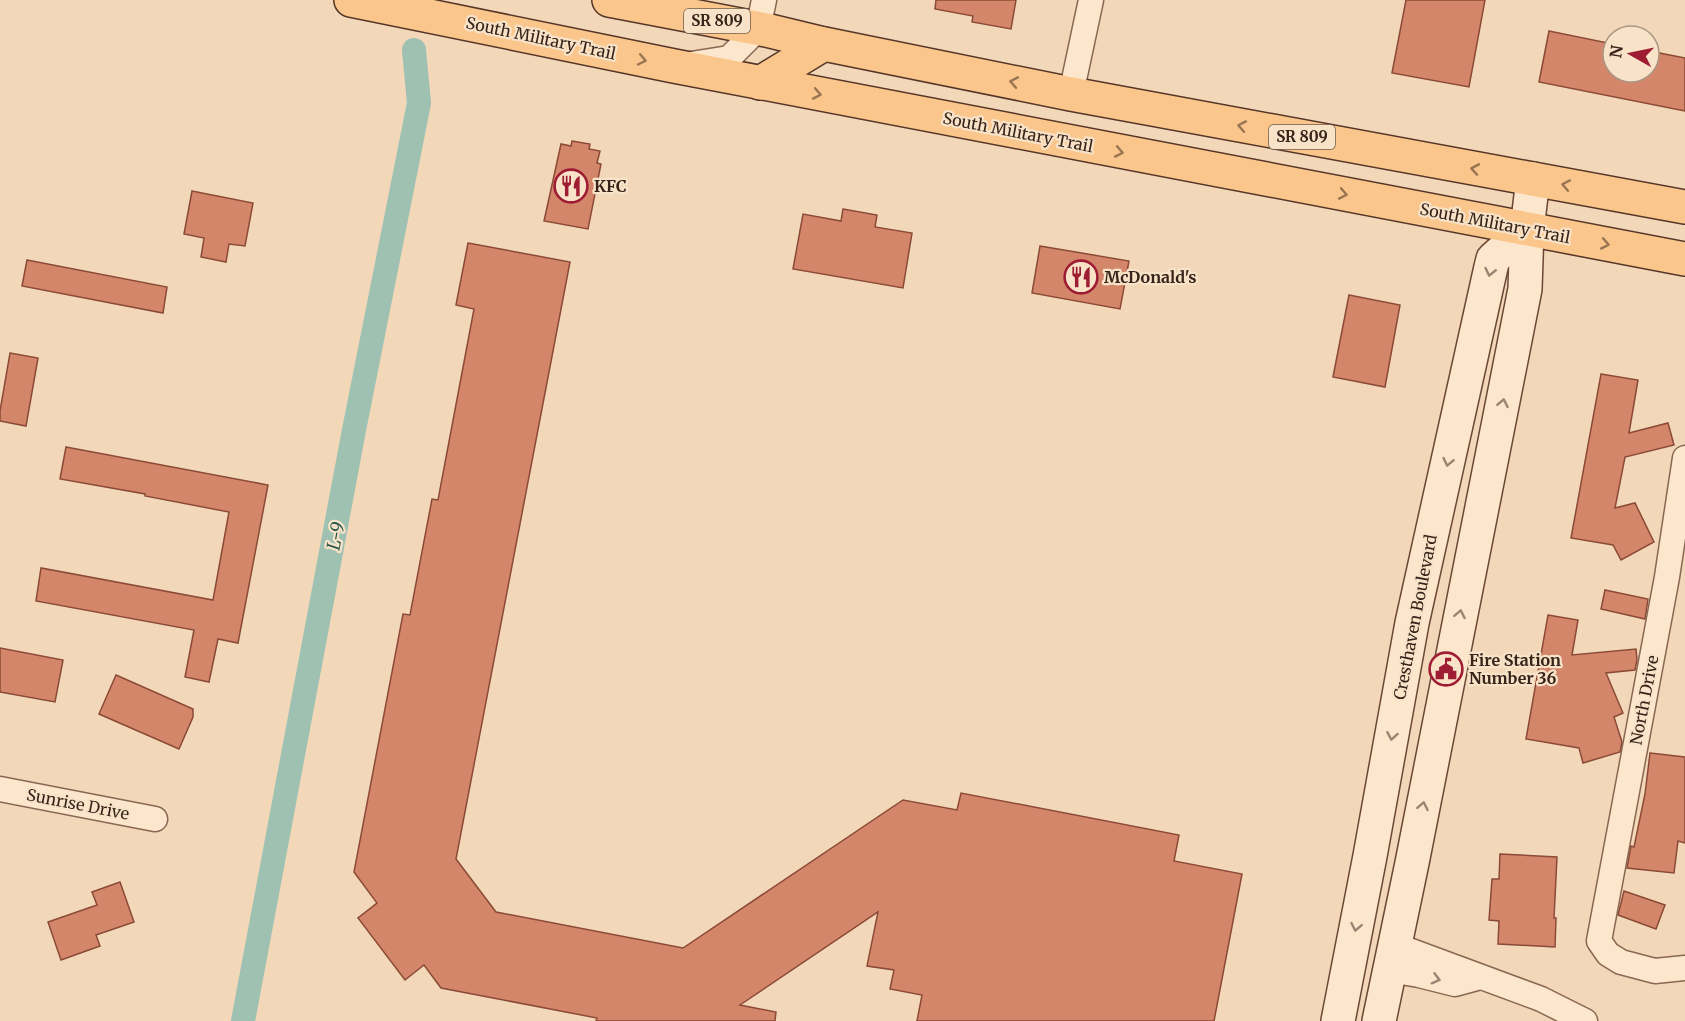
<svg xmlns="http://www.w3.org/2000/svg" width="1685" height="1021" viewBox="0 0 1685 1021" font-family="Merriweather,serif">
  <style>
    .lines { fill: none; stroke-linecap: round; stroke-linejoin: round }
    .canal { stroke: #9ec1b1; stroke-width: 24 }
    .building { fill: #d4866b; stroke: #8b4a36; stroke-width: 1.5 }
    .street-casing { stroke: #896752; stroke-width: 27 }
    .secondary-casing { stroke: #6b4836; stroke-width: 36 }
    .primary-casing { stroke: #563628; stroke-width: 36 }
    .street { stroke: #fce6cc; stroke-width: 24 }
    .secondary { stroke: #fce6cc; stroke-width: 33 }
    .primary { stroke: #fac68b; stroke-width: 33 }
    .oneway { stroke: #987452 }
    .oneway2 { stroke: #9a8472 }
    .labels { text-anchor: middle; stroke-width: 4.5; stroke-linejoin: round; paint-order: stroke }
    .shield { fill: #f8e3c9; stroke: #715d4e; stroke-width: 1.5 }
    .shield-label { font-size: 15px; font-weight: bold; fill: #372319 }
    .street-label { font-size: 16px; fill: #372319; stroke: #f8e3c9 }
    .poi-label { font-size: 16px; font-weight: bold; fill: #372319; stroke: #f8e3c9; text-anchor: start }
    .water-label { font-size: 18px; font-style: italic; fill: #27584d; stroke: #f8e3c9 }
  </style>
  <rect width="100%" height="100%" fill="#f2d8b9"/>
  <g class="lines">
    <polyline class="canal" points="243,1021 354,430 419,103 414,50"/>
  </g>
  <g class="building">
    <polygon points="936,0 1016,0 1011,29 972,22 973,16 935,9"/>
    <polygon points="1406,0 1485,0 1469,87 1392,73"/>
    <polygon points="1549,31 1613,44 1613,72 1649,72 1649,51 1685,58 1685,111 1539,82"/>
    <polygon points="572,141 590,144 589,149 600,151 597,163 601,164 588,229 544,221 561,144 571,146"/>
    <polygon points="192,191 253,203 245,246 229,244 226,262 201,257 204,238 184,234"/>
    <polygon points="843,209 877,215 875,227 912,233 903,288 793,269 803,214 841,221"/>
    <polygon points="468,243 570,262 456,859 496,912 683,948 903,800 957,810 961,793 1179,835 1174,861 1242,874 1214,1021 917,1021 922,995 890,989 894,970 867,966 878,912 740,1005 776,1012 775,1021 596,1021 597,1018 441,988 424,965 405,980 358,918 377,903 354,872 403,614 410,615 432,499 438,500 474,309 456,305"/>
    <polygon points="1040,246 1129,261 1120,309 1032,293"/>
    <polygon points="27,260 167,287 163,313 22,286"/>
    <polygon points="1349,295 1400,305 1385,387 1333,377"/>
    <polygon points="10,353 38,358 26,426 0,421 0,411"/>
    <polygon points="1601,374 1638,380 1629,433 1668,423 1674,445 1625,457 1615,508 1635,503 1654,542 1621,560 1613,545 1571,538"/>
    <polygon points="66,447 268,485 238,643 218,639 209,682 185,677 194,630 36,601 41,568 213,600 229,512 145,496 145,494 60,479"/>
    <polygon points="1605,590 1648,599 1645,619 1601,609"/>
    <polygon points="1548,615 1578,620 1572,655 1636,649 1637,660 1635,670 1606,673 1623,713 1614,717 1622,742 1620,752 1583,763 1579,748 1526,739"/>
    <polygon points="0,648 63,660 55,702 0,692"/>
    <polygon points="116,675 193,709 193,717 179,749 99,714"/>
    <polygon points="1650,753 1685,757 1685,843 1678,841 1674,873 1627,868 1631,846 1634,847 1645,794"/>
    <polygon points="1500,854 1557,857 1554,918 1556,918 1555,947 1498,944 1499,921 1489,920 1492,879 1499,879"/>
    <polygon points="120,882 134,922 96,935 100,946 61,960 48,922 97,905 92,892"/>
    <polygon points="1624,891 1665,905 1656,929 1618,915"/>
  </g>
  <g class="lines">
    <defs>
      <g id="street">
        <polyline points="691,64 729,58 758,29 764,0"/>
        <polyline points="1071,94 1091,0"/>
        <polyline points="1685,458 1667,577 1599,941 1608,954 1621,962 1655,971 1685,968"/>
        <polyline points="0,789 155,819"/>
        <polyline points="1395,945 1541,999 1585,1021"/>
        <polyline points="1389,970 1419,975 1455,984 1477,978"/>
      </g>
      <g id="secondary">
        <polyline points="1338,1021 1370,856 1412,623 1491,267 1493,259 1527,229"/>
        <polyline points="1379,1021 1412,863 1525,289 1527,229 1533,179"/>
      </g>
      <g id="primary">
        <polyline points="351,0 674,66 1685,259"/>
        <polyline points="609,0 766,30 824,44 1071,94 1685,207"/>
        <polyline points="760,83 824,44"/>
      </g>
    </defs>
    <use href="#street" class="street-casing"/>
    <use href="#secondary" class="secondary-casing"/>
    <use href="#primary" class="primary-casing"/>
    <use href="#street" class="street"/>
    <use href="#secondary" class="secondary"/>
    <use href="#primary" class="primary"/>
  </g>
  <defs><path id="oneway-chevron" d="M-2-3.5L2.5 0L-2 3.5" fill="none" stroke-width="1.6" stroke-linecap="round" stroke-linejoin="round" transform="scale(1.5)"/></defs>
  <g class="oneway">
    <use href="#oneway-chevron" transform="translate(642 60) rotate(12)"/>
    <use href="#oneway-chevron" transform="translate(1014 82) rotate(-169)"/>
    <use href="#oneway-chevron" transform="translate(817 94) rotate(11)"/>
    <use href="#oneway-chevron" transform="translate(1242 126) rotate(-169)"/>
    <use href="#oneway-chevron" transform="translate(1119 152) rotate(11)"/>
    <use href="#oneway-chevron" transform="translate(1475 169) rotate(-170)"/>
    <use href="#oneway-chevron" transform="translate(1566 185) rotate(-169)"/>
    <use href="#oneway-chevron" transform="translate(1343 194) rotate(11)"/>
    <use href="#oneway-chevron" transform="translate(1605 244) rotate(11)"/>
  </g>
  <g class="oneway2">
    <use href="#oneway-chevron" transform="translate(1490 272) rotate(103)"/>
    <use href="#oneway-chevron" transform="translate(1503 403) rotate(-79)"/>
    <use href="#oneway-chevron" transform="translate(1448 462) rotate(102)"/>
    <use href="#oneway-chevron" transform="translate(1460 614) rotate(-79)"/>
    <use href="#oneway-chevron" transform="translate(1392 736) rotate(100)"/>
    <use href="#oneway-chevron" transform="translate(1423 806) rotate(-79)"/>
    <use href="#oneway-chevron" transform="translate(1356 927) rotate(101)"/>
    <use href="#oneway-chevron" transform="translate(1436 979) rotate(15)"/>
  </g>
  <defs>
    <symbol id="restaurant-ring" viewBox="-11 -11 22 22"><circle r="9.5" fill="#f8e3c9" stroke="#9e1d33" stroke-width="1.5"/><path d="M-5-6h1v4h1v-4h1v4h1v-4h1v5L-1.5 .5V6h-2V.5L-5-1ZM5-6V6H3V1.5H1.5Q1.5-4 5-6Z" fill="#9e1d33"/></symbol>
    <symbol id="civic-ring" viewBox="-11 -11 22 22"><circle r="9.5" fill="#f8e3c9" stroke="#9e1d33" stroke-width="1.5"/><path d="M-.6-6.5H3V-4.5H.6V-3L4-1V1h2V6H-6V1h2V-1L-.6-3ZM-1.2 2.5V6h2.4V2.5Z" fill="#9e1d33"/></symbol>
  </defs>
  <g fill-rule="evenodd">
    <use href="#restaurant-ring" x="552" y="167" width="38" height="38"/>
    <use href="#restaurant-ring" x="1062" y="258" width="38" height="38"/>
    <use href="#civic-ring" x="1427" y="650" width="38" height="38"/>
  </g>
  <g class="labels">
    <g class="shield">
      <rect x="684" y="9" width="66" height="24" rx="4.5"/>
      <rect x="1269" y="125" width="66" height="24" rx="4.5"/>
    </g>
    <g class="shield-label">
      <text x="717" y="26">SR 809</text>
      <text x="1302" y="142">SR 809</text>
    </g>
    <g class="street-label">
      <text transform="translate(541 38) rotate(12)" y="6">South Military Trail</text>
      <text transform="translate(1018 132) rotate(11)" y="6">South Military Trail</text>
      <text transform="translate(1495 223) rotate(11)" y="6">South Military Trail</text>
      <text transform="translate(1415 617) rotate(-79)" y="6">Cresthaven Boulevard</text>
      <text transform="translate(1644 700) rotate(-79)" y="6">North Drive</text>
      <text transform="translate(78 804) rotate(11)" y="6">Sunrise Drive</text>
    </g>
    <g class="poi-label">
      <text x="594" y="192">KFC</text>
      <text x="1104" y="283">McDonald's</text>
      <text x="1469" y="666">Fire Station<tspan x="1469" dy="18">Number 36</tspan></text>
    </g>
    <g class="water-label">
      <text transform="translate(336 536) rotate(-79)" y="6">L-9</text>
    </g>
  </g>
  <g transform="translate(1631 54) rotate(279)"><circle r="28" fill="#f8e3c9" stroke="#ab9683" stroke-width="1.5"/>
  <path d="M0-4.5L10 22L0 15L-10 22Z" fill="#9e1d33"/>
  <text y="-9" font-size="16" font-weight="bold" text-anchor="middle" fill="#372319">N</text>
  </g>
</svg>
